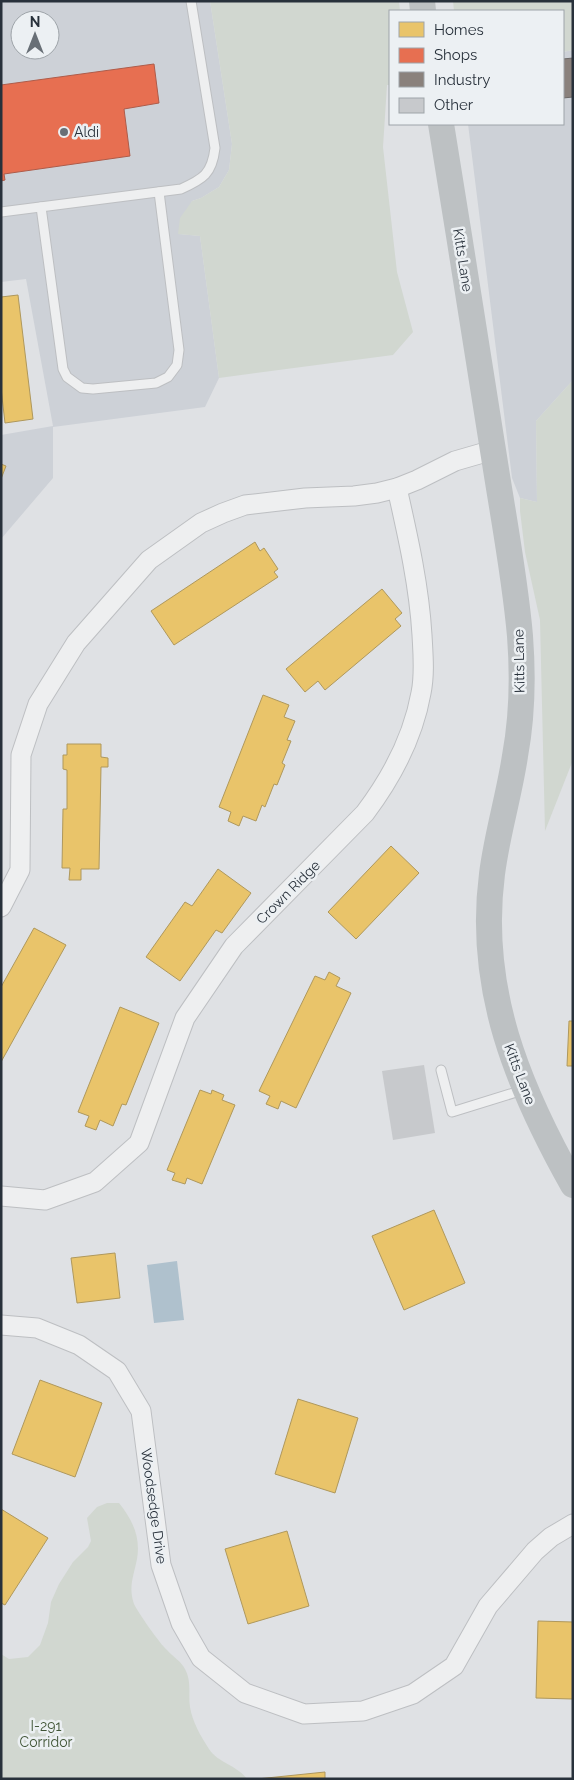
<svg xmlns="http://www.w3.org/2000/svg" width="574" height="1780" viewBox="0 0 574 1780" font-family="Raleway,sans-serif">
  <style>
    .built { fill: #cdd1d7; fill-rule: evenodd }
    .green { fill: #d1d7d0 }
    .water { fill: #afc1cd }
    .homes { fill: #e9c46a; stroke: #af985c }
    .shops { fill: #e76f51; stroke: #ae5c4a }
    .industry { fill: #8a817c; stroke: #6d6968 }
    .building { fill: #c7c9cc }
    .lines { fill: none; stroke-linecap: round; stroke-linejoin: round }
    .lane-casing { stroke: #bdbfc2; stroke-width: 11 }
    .street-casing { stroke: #bdbfc2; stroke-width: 21 }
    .lane { stroke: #eeeff0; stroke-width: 9 }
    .street { stroke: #eeeff0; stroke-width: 19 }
    .secondary { stroke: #bdc1c3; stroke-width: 26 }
    .poi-dot { fill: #686f76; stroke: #ecf0f3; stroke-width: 2 }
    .labels { text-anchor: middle; stroke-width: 5; stroke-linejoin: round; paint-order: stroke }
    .poi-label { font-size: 14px; fill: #28313b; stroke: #ecf0f3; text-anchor: start }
    .street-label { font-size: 14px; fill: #28313b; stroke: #ecf0f3 }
    .park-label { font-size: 14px; fill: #405536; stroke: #ecf0f3 }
  </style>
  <rect width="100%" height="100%" fill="#dfe1e4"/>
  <g class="built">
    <path d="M1 1H210L232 144 229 170 219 187 201 198 192 201 179 234 200 236 219 378 205 407 53 427V478L1 539V435L53 426 26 279 1 282ZM20 20H50V50H20Z"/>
    <polygon points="573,50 573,380 536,421 537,502 520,498 512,478 468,124 563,124 563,52"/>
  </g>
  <g class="green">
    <polygon points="210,1 399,1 400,11 390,11 390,85 387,85 383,147 397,272 413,332 393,355 219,378 200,236 178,234 180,218 192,201 201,198 219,187 229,170 232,144"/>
    <polygon points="453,1 573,1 573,50 563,52 563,11 454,11"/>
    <polygon points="573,380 573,760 545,831 540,620 525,552 520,511 520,498 537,502 536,421"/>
    <path d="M107 1503H119C132 1519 141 1537 137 1559 134 1575 128 1587 134 1604 137 1611 160 1644 167 1650 173 1657 181 1661 185 1669 192 1682 188 1694 190 1707 192 1721 201 1737 209 1749 218 1763 237 1765 247 1779H1V1654L9 1659 28 1657 40 1645 48 1623 51 1602 59 1584 73 1562 88 1547 91 1541 87 1518 97 1507Z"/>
  </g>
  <polygon class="water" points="177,1261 184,1320 154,1323 147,1265"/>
  <g class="homes">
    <polygon points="18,295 33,419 5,423 1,388 1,297"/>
    <polygon points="1,464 6,466 1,479"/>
    <polygon points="255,542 260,551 264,548 278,569 274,572 278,577 174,645 151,611"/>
    <polygon points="382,589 402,613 395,619 401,626 325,690 318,681 305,692 286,669"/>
    <polygon points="263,695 289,705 284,717 295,721 287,740 291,741 282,763 285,765 277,785 274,784 265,807 262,805 256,821 243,816 239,826 228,821 231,812 219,807"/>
    <polygon points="67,744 101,744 101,757 108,758 108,767 101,767 99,869 81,869 81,880 69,880 70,868 62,868 63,809 67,809 67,770 63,769 63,755 67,755"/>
    <polygon points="391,846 419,873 356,939 328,912"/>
    <polygon points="218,869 251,893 222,933 216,930 180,981 146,957 185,902 192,906"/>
    <polygon points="34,928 66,945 1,1062 1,987"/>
    <polygon points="329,972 340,978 336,986 351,993 296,1108 281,1101 278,1109 266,1104 270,1096 259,1091 315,976 325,980"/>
    <polygon points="120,1007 159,1023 126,1105 122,1104 113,1126 100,1120 96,1130 85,1126 89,1116 78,1112"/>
    <polygon points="569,1021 573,1021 573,1066 567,1066"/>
    <polygon points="200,1090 211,1094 212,1090 224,1095 222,1100 235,1105 202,1184 187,1178 185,1184 172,1180 175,1173 167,1170"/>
    <polygon points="434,1210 465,1283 404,1310 372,1236"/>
    <polygon points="115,1253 120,1298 77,1303 71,1258"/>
    <polygon points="40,1380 102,1403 75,1477 12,1454"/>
    <polygon points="298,1399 358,1418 335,1493 275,1474"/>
    <polygon points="1,1509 48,1538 5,1605 1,1603"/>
    <polygon points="287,1531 309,1606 248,1624 225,1549"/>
    <polygon points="538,1621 573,1622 573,1699 536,1698"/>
    <polygon points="325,1772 325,1779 257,1779"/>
  </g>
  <polygon class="shops" points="154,64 159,103 124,109 130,156 4,174 5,180 1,181 1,85"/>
  <polygon class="industry" points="573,58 573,97 563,98 563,59"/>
  <polygon class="building" points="424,1065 435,1133 393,1140 382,1071"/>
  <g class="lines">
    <defs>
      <g id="lane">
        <polyline points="41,207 63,369 67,377 82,388 93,389 156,383 168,377 177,365 179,350 159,192"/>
        <path d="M1 212 181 189C203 179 212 174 215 148L191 1"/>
        <polyline points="441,1070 452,1112 523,1090"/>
      </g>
      <g id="street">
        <polyline points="1,907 20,870 21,755 38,704 76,643 149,560 201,523 223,513 245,505 305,498 354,496 377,493 397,488 417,480 455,461 493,450"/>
        <path d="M1 1196 45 1200 95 1182 139 1143 185 1018 234 946 365 813C392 777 413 738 421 693 425 674 423 654 422 635 419 585 408 537 397 488"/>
        <polyline points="1,1325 37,1328 79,1345 117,1371 141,1411 161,1565 181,1623 201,1658 245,1693 304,1714 363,1711 413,1694 454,1666 488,1606 535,1551 551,1537 573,1524"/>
      </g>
    </defs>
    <use href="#lane" class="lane-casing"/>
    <use href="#street" class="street-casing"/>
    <use href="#lane" class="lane"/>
    <use href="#street" class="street"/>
    <g class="secondary">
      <polyline points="422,1 423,11"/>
      <path d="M441 124C459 237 478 350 495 463 504 521 515 578 520 636 523 675 522 718 515 756 509 796 497 834 492 874 477 989 518 1087 573 1185"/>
    </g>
  </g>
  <circle class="poi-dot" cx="64" cy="132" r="5"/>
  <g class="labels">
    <g class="poi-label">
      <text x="74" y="137">Aldi</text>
    </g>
    <g class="street-label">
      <text transform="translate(463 260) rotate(81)" y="5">Kitts Lane</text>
      <text transform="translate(519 661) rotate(-91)" y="5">Kitts Lane</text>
      <text transform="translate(288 892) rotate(-45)" y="5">Crown Ridge</text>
      <text transform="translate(520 1074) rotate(69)" y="5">Kitts Lane</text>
      <text transform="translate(154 1506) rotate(82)" y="5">Woodsedge Drive</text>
    </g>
    <g class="park-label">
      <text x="46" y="1731">I-291<tspan x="46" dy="16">Corridor</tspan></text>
    </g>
  </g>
  <rect width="574" height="1780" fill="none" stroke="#28313b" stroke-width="5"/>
  <rect x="389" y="10" width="175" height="115" fill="#ecf0f3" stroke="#9ea4a9"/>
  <rect x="399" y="22" width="25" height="15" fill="#e9c46a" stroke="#9ea4a9"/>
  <text x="434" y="35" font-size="15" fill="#28313b">Homes</text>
  <rect x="399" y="48" width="25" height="15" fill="#e76f51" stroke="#9ea4a9"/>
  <text x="434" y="60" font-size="15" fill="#28313b">Shops</text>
  <rect x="399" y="72" width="25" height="15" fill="#8a817c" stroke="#9ea4a9"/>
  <text x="434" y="85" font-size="15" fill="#28313b">Industry</text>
  <rect x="399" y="98" width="25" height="15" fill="#c7c9cc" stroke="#9ea4a9"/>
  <text x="434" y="110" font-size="15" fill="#28313b">Other</text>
  <g transform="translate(35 35)"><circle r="24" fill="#ecf0f3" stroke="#9ea4a9"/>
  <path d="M0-4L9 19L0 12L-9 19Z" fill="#686f76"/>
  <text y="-8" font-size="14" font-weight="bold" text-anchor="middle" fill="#28313b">N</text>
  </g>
</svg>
